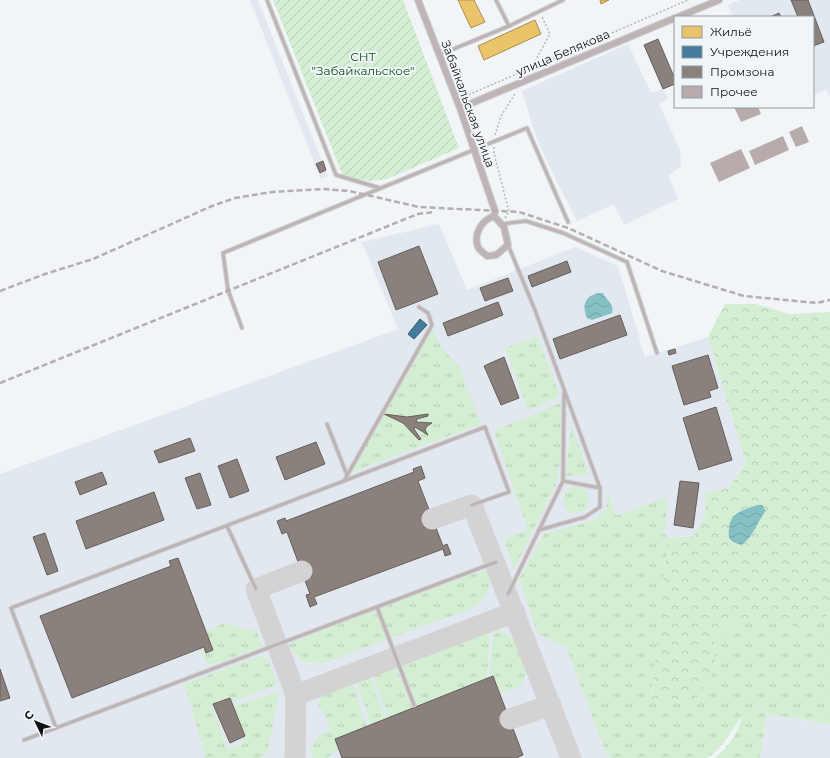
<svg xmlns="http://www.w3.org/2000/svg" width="830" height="758" viewBox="0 0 830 758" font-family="Montserrat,sans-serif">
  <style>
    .built { fill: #e1e8ef }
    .grass { fill: url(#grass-tufts) }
    .forest { fill: url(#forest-crowns) }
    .garden { fill: url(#garden-furrows) }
    .water { fill: url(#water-waves) }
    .homes { fill: #e9c46a; stroke: #a88e50 }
    .public { fill: #457b9d; stroke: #355b73 }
    .industry { fill: #8a817c; stroke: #655f5c }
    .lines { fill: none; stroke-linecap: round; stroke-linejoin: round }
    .taxiway { stroke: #d4d2d3; stroke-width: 21 }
    .building { fill: #b7acab }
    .lane-casing { stroke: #cfd1d2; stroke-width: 5 }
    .street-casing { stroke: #cfd1d2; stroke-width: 8 }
    .path { stroke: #bab4b5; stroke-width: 1.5; stroke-dasharray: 2 2; stroke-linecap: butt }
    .lane { stroke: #bfb4b5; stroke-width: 3 }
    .street { stroke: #bfb4b5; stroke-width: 6 }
    .rail { stroke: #b5aeaf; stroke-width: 2.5; stroke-dasharray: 6 3; stroke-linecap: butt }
    .labels { text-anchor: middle; stroke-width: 4; stroke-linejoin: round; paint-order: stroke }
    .street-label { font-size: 12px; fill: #0f1112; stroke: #f0f5f9 }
    .park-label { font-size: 12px; fill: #134f0f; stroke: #f0f5f9 }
  </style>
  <defs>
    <pattern id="grass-tufts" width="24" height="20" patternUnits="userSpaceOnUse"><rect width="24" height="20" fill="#d4eed4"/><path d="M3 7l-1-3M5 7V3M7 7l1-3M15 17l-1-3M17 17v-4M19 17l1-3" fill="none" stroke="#b5cbb5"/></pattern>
    <pattern id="forest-crowns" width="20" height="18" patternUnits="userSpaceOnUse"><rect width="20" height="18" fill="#d4eed4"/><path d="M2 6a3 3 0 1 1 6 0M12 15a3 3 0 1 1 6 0" fill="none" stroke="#b5cbb5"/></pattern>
    <pattern id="garden-furrows" width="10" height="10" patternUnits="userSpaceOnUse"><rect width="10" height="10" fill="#d4eed4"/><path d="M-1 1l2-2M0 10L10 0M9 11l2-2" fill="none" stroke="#b5cbb5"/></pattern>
    <pattern id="water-waves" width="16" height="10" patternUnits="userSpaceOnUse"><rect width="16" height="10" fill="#85c0c5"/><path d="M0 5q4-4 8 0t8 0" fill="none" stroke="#72a4a8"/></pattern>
  </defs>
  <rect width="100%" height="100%" fill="#f2f5f7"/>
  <g class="built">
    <polygon points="250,0 258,0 328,176 321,179"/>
    <polygon points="740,0 830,0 830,97 826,90 813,95 813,17 733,17 728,5"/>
    <polygon points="628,44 651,93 663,89 668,99 659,104 680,150 681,167 668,175 678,199 624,225 614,204 577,221 548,164 534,131 522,91"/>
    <polygon points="439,224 467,290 575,247 618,266 645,357 708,337 746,464 728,488 705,494 705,517 693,536 668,538 645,758 0,758 0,474 398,329 362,242"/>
    <polygon points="767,714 830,724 830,758 760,758"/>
  </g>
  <g class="grass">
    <polygon points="433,329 441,347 460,368 481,424 351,472"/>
    <polygon points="537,336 559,393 558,397 528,410 505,348"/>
    <polygon points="560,403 565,407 567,414 557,482 514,569 504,539 528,530 494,431"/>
    <polygon points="571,424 589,475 566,476"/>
    <circle cx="576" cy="500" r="13"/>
    <path d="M607 491 616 516 664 498 668 500 664 533 668 538 651 702 716 668 714 642 738 620 805 626 830 614V724L767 714 760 758H714C728 748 738 734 742 716 732 730 722 750 707 758H610L606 753 566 647 538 634 519 579 544 534C558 530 602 522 607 507 608 502 607 496 607 491Z"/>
    <path d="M490 568C494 587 486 598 471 609L390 638 379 608Z"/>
    <polygon points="376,609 387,639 325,663 303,662 287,645"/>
    <polygon points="224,623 257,632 262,646 212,665 206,663 200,648 204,647 206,653 206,632"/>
    <polygon points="482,630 490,631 487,678 416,707 400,667 403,663 402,659"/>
    <polygon points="494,631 504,631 520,646 529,671 521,685 500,694 493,676 489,677"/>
    <polygon points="260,656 268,659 277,685 230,703 228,701 212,707 227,750 244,744 230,708 279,691 268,750 261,758 206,758 184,684"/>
    <polygon points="391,663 396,668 412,708 388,718 371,670"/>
    <polygon points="368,671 385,719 371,725 355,676"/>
    <polygon points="351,678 367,727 335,739 338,749 327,758 314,758 310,751 316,740 322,733 331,730 318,702 332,685"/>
  </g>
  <polygon class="forest" points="725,304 756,304 789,314 830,312 830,614 805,626 738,620 714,642 716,668 696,699 651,702 668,538 693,536 705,517 705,494 728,488 746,464 708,337"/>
  <polygon class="garden" points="273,0 403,0 459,148 387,179 370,181 343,176"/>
  <g class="water">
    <path d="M598 293H603C606 300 615 304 612 313L592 320 587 318C582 305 584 297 598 293Z"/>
    <path d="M757 505H762L766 511C757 521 754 537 741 545L733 542 729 538C727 515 737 512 757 505Z"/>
  </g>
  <g class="homes">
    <polygon points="458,0 474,0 485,22 471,28"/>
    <polygon points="600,0 609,0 601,4"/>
    <polygon points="535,20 541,34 484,60 478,46"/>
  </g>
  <polygon class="public" points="420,319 427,325 414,339 408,334"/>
  <g class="industry">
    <polygon points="791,0 808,0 824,42 813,46 813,17 798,17"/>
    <polygon points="779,13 781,17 770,17"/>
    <polygon points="658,39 675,79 675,84 663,89 644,45"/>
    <polygon points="323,161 326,170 320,173 316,164"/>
    <polygon points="419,246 438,294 396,310 378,262"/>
    <polygon points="567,261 571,272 532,287 528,276"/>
    <polygon points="508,278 513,291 485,301 480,288"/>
    <polygon points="498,302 503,315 448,336 443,323"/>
    <polygon points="620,315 627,335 560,359 553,339"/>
    <polygon points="675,349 676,353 669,355 668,351"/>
    <polygon points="708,355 718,388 709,391 711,397 684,405 672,366"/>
    <polygon points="504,357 519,398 501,405 484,366"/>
    <polygon points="716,407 732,460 699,470 683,418"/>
    <polygon points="384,414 407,417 428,414 428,416 417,419 416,422 432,423 427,426 425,430 428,435 415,427 414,429 421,439 419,440 403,423"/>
    <polygon points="190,438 195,451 159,463 154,451"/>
    <polygon points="316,442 325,464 285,480 276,457"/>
    <polygon points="237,459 249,491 230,498 218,466"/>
    <polygon points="421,466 425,478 418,481 443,546 447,544 451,554 445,556 443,549 314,597 317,604 310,607 306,595 310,594 287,532 282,534 277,521 285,518 286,521 414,472 413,469"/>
    <polygon points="102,472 107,484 80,495 75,482"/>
    <polygon points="200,473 211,505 197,509 185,478"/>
    <polygon points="680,481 699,483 693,528 674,525"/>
    <polygon points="154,492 164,520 86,549 76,521"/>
    <polygon points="45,533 58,571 47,575 33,537"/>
    <polygon points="178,558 213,650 206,653 204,647 72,698 40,616 171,566 169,561"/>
    <polygon points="0,669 10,698 0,701"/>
    <polygon points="493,676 523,755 516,758 342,758 335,739"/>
    <polygon points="230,698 245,736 230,743 213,704"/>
  </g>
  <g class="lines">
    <g class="taxiway">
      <polyline points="432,519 472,505 571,758"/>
      <polyline points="302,571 256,589 296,695 515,612"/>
      <polyline points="510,719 551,705"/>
      <polyline points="295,758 296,695"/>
    </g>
  </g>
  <g class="building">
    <polygon points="734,107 758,107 761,114 741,122"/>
    <polygon points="802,126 809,142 796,147 789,132"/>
    <polygon points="783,136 789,150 755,165 749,151"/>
    <polygon points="741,149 750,168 719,182 710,163"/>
  </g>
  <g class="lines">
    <defs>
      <g id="lane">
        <polyline points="267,0 336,175 380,188"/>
        <polyline points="496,0 509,26"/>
        <polyline points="439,55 509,26 563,0"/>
        <polyline points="503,224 526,221 563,233 627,262 657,353"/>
        <polyline points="508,245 535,310 600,488 600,507 585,517 539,530 508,594"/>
        <polyline points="242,328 228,290 223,253 527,128 568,222"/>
        <polyline points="327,424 347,475"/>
        <polyline points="344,481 432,325 428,313 419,307"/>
        <polyline points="563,481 600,488"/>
        <polyline points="227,526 256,589"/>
        <polyline points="539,530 563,481 564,392"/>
        <polyline points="377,607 414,705"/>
        <polyline points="56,728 11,608 485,427 509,492 472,505"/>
        <polyline points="24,740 496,562"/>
      </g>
      <g id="street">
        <polyline points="418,0 460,108 495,211 494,216"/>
        <polyline points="678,17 719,0"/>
        <polyline points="460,108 675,18"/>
        <path d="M494 216 504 227 508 245 496 255 487 256C484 253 479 250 478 247 473 234 482 220 494 216Z"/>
      </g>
    </defs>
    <use href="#lane" class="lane-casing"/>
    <use href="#street" class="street-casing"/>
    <g class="path">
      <polyline points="529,72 550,34 542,17"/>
      <polyline points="469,98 468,95 688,0"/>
      <polyline points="495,135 501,116 516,92"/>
      <polyline points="494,147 494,153 509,212 505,218"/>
    </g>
    <use href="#lane" class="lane"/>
    <use href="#street" class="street"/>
    <g class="rail">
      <polyline points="0,291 45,274 93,259 212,206 235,198 272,192 324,189 349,191 419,207 519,212 568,228 662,271 744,296 817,303 830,300"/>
      <polyline points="0,383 403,220 418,214 434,212"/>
    </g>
  </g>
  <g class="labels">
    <g class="street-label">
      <text transform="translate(563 53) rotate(-23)" y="4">улица Белякова</text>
      <text transform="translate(468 104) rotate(70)" y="4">Забайкальская улица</text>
    </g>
    <g class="park-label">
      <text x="363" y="61">СНТ<tspan x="363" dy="14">"Забайкальское"</tspan></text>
    </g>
  </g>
  <rect x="674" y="16" width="140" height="92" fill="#f0f5f9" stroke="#969a9d"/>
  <rect x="682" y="26" width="20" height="12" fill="#e9c46a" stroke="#969a9d"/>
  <text x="710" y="36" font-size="12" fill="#0f1112">Жильё</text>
  <rect x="682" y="46" width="20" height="12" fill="#457b9d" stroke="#969a9d"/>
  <text x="710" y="56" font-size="12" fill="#0f1112">Учреждения</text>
  <rect x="682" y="66" width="20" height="12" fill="#8a817c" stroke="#969a9d"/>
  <text x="710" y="76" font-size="12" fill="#0f1112">Промзона</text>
  <rect x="682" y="86" width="20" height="12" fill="#b7acab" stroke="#969a9d"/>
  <text x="710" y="96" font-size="12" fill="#0f1112">Прочее</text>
  <g transform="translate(36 722) rotate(313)" stroke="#f0f5f9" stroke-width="3" paint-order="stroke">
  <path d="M0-3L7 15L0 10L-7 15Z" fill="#0f1112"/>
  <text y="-6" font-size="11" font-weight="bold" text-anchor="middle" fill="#0f1112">С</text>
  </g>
</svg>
